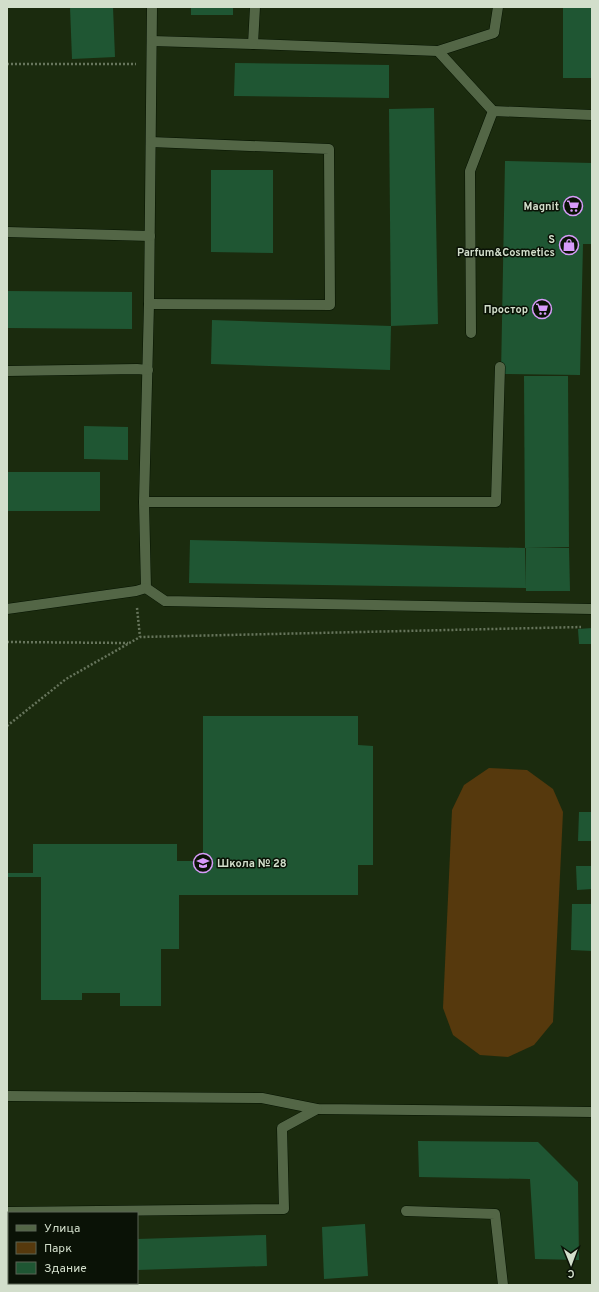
<svg xmlns="http://www.w3.org/2000/svg" width="599" height="1292" viewBox="0 0 599 1292" font-family="Overpass,sans-serif">
  <style>
    .park { fill: #56390d }
    .building { fill: #1f5633 }
    .lines { fill: none; stroke-linecap: round; stroke-linejoin: round }
    .minor-casing { stroke: #051300; stroke-width: 11 }
    .path { stroke: #67755c; stroke-width: 2.5; stroke-dasharray: 2 2; stroke-linecap: butt }
    .minor { stroke: #536646; stroke-width: 10 }
    .labels { text-anchor: middle; stroke-width: 3; stroke-linejoin: round; paint-order: stroke }
    .poi-label { font-size: 11px; font-weight: bold; fill: #d2decb; stroke: #0a1206; text-anchor: end }
  </style>
  <rect width="100%" height="100%" fill="#1b2b0e"/>
  <polygon class="park" points="489,768 527,770 553,789 563,812 553,1022 534,1045 508,1057 480,1055 453,1035 443,1008 452,810 464,785"/>
  <g class="building">
    <polygon points="70,7 113,7 115,57 72,59"/>
    <rect x="191" y="7" width="42" height="8"/>
    <rect x="563" y="7" width="29" height="71"/>
    <polygon points="235,63 389,65 389,98 234,96"/>
    <polygon points="434,108 438,324 391,326 389,109"/>
    <polygon points="505,161 592,163 592,244 583,244 580,375 501,374"/>
    <polygon points="211,170 273,170 273,253 211,252"/>
    <polygon points="7,291 132,292 132,329 7,328"/>
    <polygon points="212,320 391,326 390,370 211,364"/>
    <polygon points="524,376 568,376 569,547 525,548"/>
    <polygon points="84,426 128,427 128,460 84,459"/>
    <rect x="7" y="472" width="93" height="39"/>
    <polygon points="190,540 525,548 526,588 189,583"/>
    <polygon points="526,548 569,548 570,591 526,591"/>
    <polygon points="592,628 592,644 579,644 578,629"/>
    <polygon points="203,716 358,716 358,745 373,746 373,865 358,865 358,895 179,895 179,949 161,949 161,1006 120,1006 120,993 82,993 82,1000 41,1000 41,877 7,877 7,873 33,873 33,844 177,844 177,861 203,861"/>
    <polygon points="579,812 592,812 592,841 578,841"/>
    <polygon points="576,866 592,866 592,889 577,890"/>
    <polygon points="572,904 592,904 592,951 571,950"/>
    <polygon points="418,1141 538,1142 578,1182 579,1260 535,1259 530,1179 419,1177"/>
    <polygon points="365,1224 368,1276 324,1279 322,1227"/>
    <polygon points="266,1235 267,1266 137,1270 137,1239"/>
  </g>
  <g class="lines">
    <defs>
      <g id="minor">
        <polyline points="152,7 149,304 144,502 146,588 165,601 592,609"/>
        <polyline points="255,7 253,44 438,51 494,33 498,7"/>
        <polyline points="152,41 253,44"/>
        <polyline points="438,51 493,111"/>
        <polyline points="7,232 150,236"/>
        <polyline points="149,304 330,305 329,149 151,142"/>
        <polyline points="471,333 470,171 493,111 592,115"/>
        <polyline points="7,371 137,369 148,370"/>
        <polyline points="144,502 496,502 500,367"/>
        <polyline points="7,609 136,591 146,588"/>
        <polyline points="7,1096 262,1098 317,1109 592,1112"/>
        <polyline points="406,1211 495,1214 503,1285"/>
        <polyline points="7,1212 284,1209 282,1128 317,1109"/>
      </g>
    </defs>
    <use href="#minor" class="minor-casing"/>
    <g class="path">
      <polyline points="7,64 136,64"/>
      <polyline points="137,608 140,637"/>
      <polyline points="7,642 128,643"/>
      <polyline points="7,726 66,679 140,637 581,627"/>
    </g>
    <use href="#minor" class="minor"/>
  </g>
  <defs>
    <symbol id="supermarket-ring" viewBox="-11 -11 22 22"><circle r="9.5" fill="#0a1206" stroke="#d79bf9" stroke-width="1.5"/><path d="M-6-5.5h2.5l.6 2H6L4.5 2H-2.5L-4.4-4H-6ZM-1.5 3.2a1.3 1.3 0 1 0 .1 0ZM3 3.2a1.3 1.3 0 1 0 .1 0Z" fill="#d79bf9"/></symbol>
    <symbol id="shop-ring" viewBox="-11 -11 22 22"><circle r="9.5" fill="#0a1206" stroke="#d79bf9" stroke-width="1.5"/><path d="M-5-2.5h2.3a2.7 3.5 0 0 1 5.4 0H5L5.5 6h-11ZM-1.5-2.5h3a1.5 2.3 0 0 0-3 0Z" fill="#d79bf9"/></symbol>
    <symbol id="school-ring" viewBox="-11 -11 22 22"><circle r="9.5" fill="#0a1206" stroke="#d79bf9" stroke-width="1.5"/><path d="M0-5L7-2L0 1L-7-2ZM-4 1L0 2.5L4 1V4Q0 6-4 4Z" fill="#d79bf9"/></symbol>
  </defs>
  <g fill-rule="evenodd">
    <use href="#supermarket-ring" x="562" y="195" width="22" height="22"/>
    <use href="#shop-ring" x="558" y="234" width="22" height="22"/>
    <use href="#supermarket-ring" x="531" y="298" width="22" height="22"/>
    <use href="#school-ring" x="192" y="852" width="22" height="22"/>
  </g>
  <g class="labels">
    <g class="poi-label">
      <text x="559" y="210">Magnit</text>
      <text x="555" y="243">S<tspan x="555" dy="13">Parfum&amp;Cosmetics</tspan></text>
      <text x="528" y="313">Простор</text>
      <text x="217" y="867" text-anchor="start">Школа № 28</text>
    </g>
  </g>
  <rect width="599" height="1292" fill="none" stroke="#d2decb" stroke-width="16"/>
  <rect x="8" y="1212" width="130" height="72" fill="#0a1206" stroke="#5a6455"/>
  <rect x="16" y="1225" width="20" height="6" fill="#536646" stroke="#5a6455"/>
  <text x="44" y="1232" font-size="12" fill="#d2decb">Улица</text>
  <rect x="16" y="1242" width="20" height="12" fill="#56390d" stroke="#5a6455"/>
  <text x="44" y="1252" font-size="12" fill="#d2decb">Парк</text>
  <rect x="16" y="1262" width="20" height="12" fill="#1f5633" stroke="#5a6455"/>
  <text x="44" y="1272" font-size="12" fill="#d2decb">Здание</text>
  <g transform="translate(571 1264) rotate(179)" stroke="#0a1206" stroke-width="3" paint-order="stroke">
  <path d="M0-3L7 15L0 10L-7 15Z" fill="#d2decb"/>
  <text y="-6" font-size="11" font-weight="bold" text-anchor="middle" fill="#d2decb">С</text>
  </g>
</svg>
